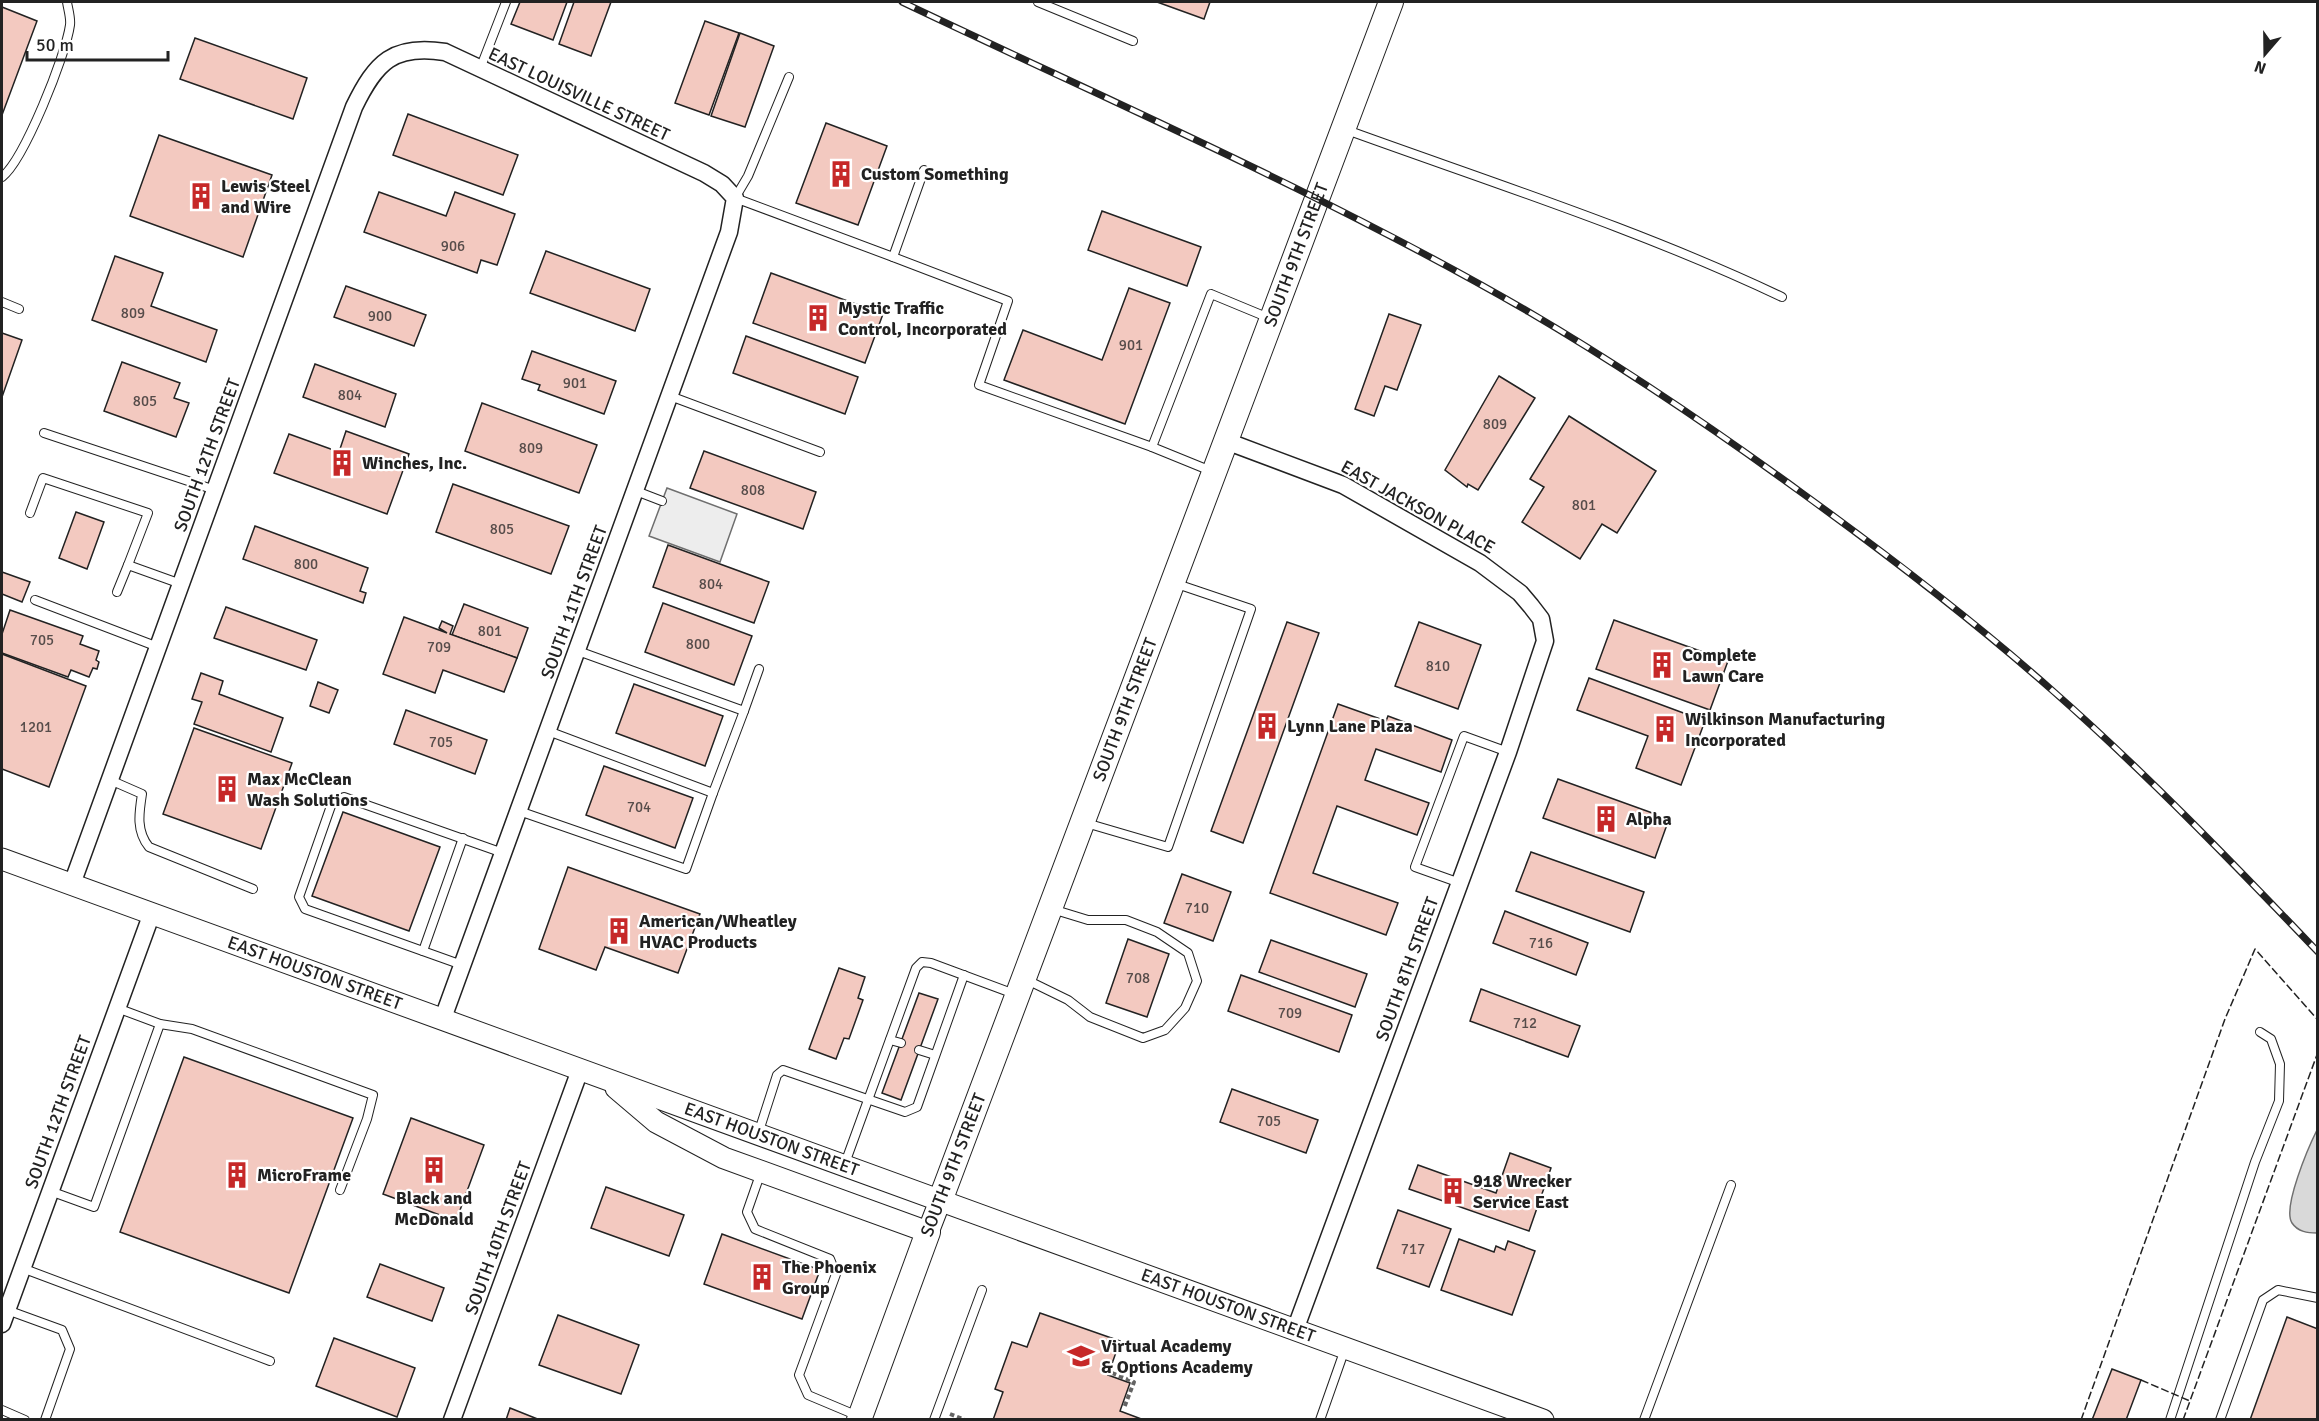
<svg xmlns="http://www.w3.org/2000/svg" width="2319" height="1421" viewBox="0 0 2319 1421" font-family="Signika,sans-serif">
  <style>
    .parking { fill: #ededed; stroke: #6f6f6f; stroke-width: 1.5 }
    .water { fill: #d9d9d9; stroke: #6f6f6f; stroke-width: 1.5 }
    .building { fill: #f3c9c0; stroke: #222; stroke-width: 1.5 }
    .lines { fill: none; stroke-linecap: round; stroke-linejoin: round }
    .service-casing { stroke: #222; stroke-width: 10 }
    .minor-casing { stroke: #222; stroke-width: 19 }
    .tertiary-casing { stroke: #222; stroke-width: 23 }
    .secondary-casing { stroke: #222; stroke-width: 26 }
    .path { stroke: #646464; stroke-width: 4; stroke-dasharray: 4.5 3; stroke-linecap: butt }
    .service { stroke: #fff; stroke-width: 8 }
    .minor { stroke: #fff; stroke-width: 16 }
    .tertiary { stroke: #fff; stroke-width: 21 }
    .secondary { stroke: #fff; stroke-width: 24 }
    .rail-casing { stroke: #222; stroke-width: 7 }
    .rail { stroke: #fff; stroke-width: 4.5; stroke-dasharray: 14; stroke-linecap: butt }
    .fence { stroke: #222; stroke-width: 1.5; stroke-dasharray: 8 3; stroke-linecap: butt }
    .labels { text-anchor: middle; stroke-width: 4.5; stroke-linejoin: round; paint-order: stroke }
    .number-label { font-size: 15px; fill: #564c4a }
    .street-label { font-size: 18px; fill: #222; stroke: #fff }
    .poi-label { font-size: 18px; font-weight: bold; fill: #222; stroke: #fff; text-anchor: start }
  </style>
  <rect width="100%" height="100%" fill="#fff"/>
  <polygon class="parking" points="667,488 737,514 720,562 649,536"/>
  <path class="water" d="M2317 1130V1233C2308 1233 2298 1232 2292 1223 2282 1208 2309 1146 2317 1130Z"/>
  <g class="building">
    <polygon points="520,2 567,2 553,40 511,24"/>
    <polygon points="574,2 611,2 591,56 559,44"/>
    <polygon points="1157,2 1210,2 1204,19"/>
    <polygon points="2,7 37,21 2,115"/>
    <polygon points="705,21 739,33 709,115 675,103"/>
    <polygon points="740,33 774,46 745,127 711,116"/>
    <polygon points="195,38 307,78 293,119 180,79"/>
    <polygon points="408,114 518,155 503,195 393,155"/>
    <polygon points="826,123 887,146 858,225 796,203"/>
    <polygon points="159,135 272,175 243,257 130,216"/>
    <polygon points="379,192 446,216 455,192 515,214 497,265 481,260 477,273 364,232"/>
    <polygon points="1102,211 1201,247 1187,286 1088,250"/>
    <polygon points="546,251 650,289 635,331 530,293"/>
    <polygon points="115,256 163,273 151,306 217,330 206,362 92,320"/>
    <polygon points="771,273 883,314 865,363 753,323"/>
    <polygon points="346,286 426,315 414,346 334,317"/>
    <polygon points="1129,288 1170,303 1125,424 1004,380 1023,330 1102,360"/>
    <polygon points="1389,314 1421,325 1397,390 1385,386 1374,416 1355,409"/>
    <polygon points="2,333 22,340 2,397"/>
    <polygon points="746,336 858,377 845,414 733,373"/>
    <polygon points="532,351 616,381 604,414 538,390 540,385 522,379"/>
    <polygon points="122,362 180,383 174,398 189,403 176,437 104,411"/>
    <polygon points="315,364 396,394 385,427 303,397"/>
    <polygon points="1499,376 1535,398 1478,490 1468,484 1467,487 1445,470"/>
    <polygon points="482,403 597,445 579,493 465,451"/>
    <polygon points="1569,416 1656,471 1617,533 1602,524 1580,559 1522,522 1544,487 1530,479"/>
    <polygon points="346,431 409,454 387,514 274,473 289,434 339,452"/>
    <polygon points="704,451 816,492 803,529 690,488"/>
    <polygon points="453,484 569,526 551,574 436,532"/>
    <polygon points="76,512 104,522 87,569 59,558"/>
    <polygon points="255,526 368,568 360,591 366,593 363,603 243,559"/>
    <polygon points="668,545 769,582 754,623 653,587"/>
    <polygon points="2,572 30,582 22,602 2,594"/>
    <polygon points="663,603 752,636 734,685 645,652"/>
    <polygon points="464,604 528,628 517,658 452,635"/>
    <polygon points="226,607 317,640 306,670 214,638"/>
    <polygon points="10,610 83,636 80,644 99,651 96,660 99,662 97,669 93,668 89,677 71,670 68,677 2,653 2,634"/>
    <polygon points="404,617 447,633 439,628 442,621 453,626 450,634 517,658 504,692 443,670 435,693 383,674"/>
    <polygon points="1614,620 1728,661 1710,710 1596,669"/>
    <polygon points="1287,622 1319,633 1243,843 1211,831"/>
    <polygon points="1419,622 1481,645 1458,709 1395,686"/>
    <polygon points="2,654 86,686 49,787 2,769"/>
    <polygon points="201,673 223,681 219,694 283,718 271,752 194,724 202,702 192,699"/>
    <polygon points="1589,678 1705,721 1681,785 1636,768 1648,736 1577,710"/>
    <polygon points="318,682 338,690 329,713 310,706"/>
    <polygon points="634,684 723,716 705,766 616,733"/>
    <polygon points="1338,704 1386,721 1388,716 1452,740 1441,772 1376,749 1365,780 1429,803 1417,835 1337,806 1313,873 1398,903 1386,935 1270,893"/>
    <polygon points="406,710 487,740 475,774 394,744"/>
    <polygon points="194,728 292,763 261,849 163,814"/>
    <polygon points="604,766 693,798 675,848 586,815"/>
    <polygon points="1558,779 1669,819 1655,858 1543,818"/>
    <polygon points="343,812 440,847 409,931 312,896"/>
    <polygon points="1531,852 1644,892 1630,932 1516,891"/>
    <polygon points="568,867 700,914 678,973 605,947 596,970 539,949"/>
    <polygon points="1182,874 1231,892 1213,941 1164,923"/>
    <polygon points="1505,911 1588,943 1576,975 1493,943"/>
    <polygon points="1128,939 1169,954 1147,1017 1106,1003"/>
    <polygon points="1271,940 1367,974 1355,1007 1259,972"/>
    <polygon points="839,968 865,977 858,998 863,1000 849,1039 844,1038 836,1059 809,1049"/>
    <polygon points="1241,975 1352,1015 1339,1052 1228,1011"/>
    <polygon points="1481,989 1580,1026 1568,1057 1470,1021"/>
    <polygon points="919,993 938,999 901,1100 882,1093"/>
    <polygon points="184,1057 353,1118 289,1293 120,1232"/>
    <polygon points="1232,1089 1318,1120 1306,1153 1220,1122"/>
    <polygon points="411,1118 484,1145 456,1221 383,1194"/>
    <polygon points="1510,1153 1551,1168 1529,1231 1409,1189 1418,1165 1496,1193"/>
    <polygon points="606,1187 684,1215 669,1256 591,1228"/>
    <polygon points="1398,1210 1451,1229 1429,1287 1377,1268"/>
    <polygon points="722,1234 820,1270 802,1319 704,1284"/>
    <polygon points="1459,1239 1494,1252 1496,1246 1505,1250 1508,1241 1535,1251 1512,1315 1441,1290"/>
    <polygon points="380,1264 444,1288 432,1321 367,1297"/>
    <polygon points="1040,1313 1120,1341 1108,1375 1130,1383 1120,1411 1144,1420 993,1420 1003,1392 995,1389 1012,1342 1027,1347"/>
    <polygon points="558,1315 639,1345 621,1394 539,1365"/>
    <polygon points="2287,1317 2318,1329 2318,1420 2250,1420"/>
    <polygon points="334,1338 415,1368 397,1417 316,1386"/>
    <polygon points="2112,1369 2141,1380 2126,1420 2092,1420"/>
    <polygon points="510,1408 540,1420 506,1420"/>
  </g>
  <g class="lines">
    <defs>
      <g id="service">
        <polyline points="1038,2 1133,41"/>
        <polyline points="480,69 506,2"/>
        <polyline points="789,77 748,176 735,198 893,257 924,170"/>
        <path d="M1344 129C1490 182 1641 230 1782 297"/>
        <path d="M2 177C24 160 66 55 70 25 71 18 68 9 67 2"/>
        <polyline points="893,257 1008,301 979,385 1152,447"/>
        <polyline points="2,302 19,309"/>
        <polyline points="670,396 820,452"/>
        <polyline points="44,433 215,490"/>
        <polyline points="1211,471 1152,447 1211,294 1269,318"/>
        <polyline points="636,491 662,501"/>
        <polyline points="30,513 43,478 148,513 128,565"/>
        <polyline points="117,592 128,565 181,584"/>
        <polyline points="35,600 158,647"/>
        <polyline points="578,651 744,711 759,669"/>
        <path d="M110 780 142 794C139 813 136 831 149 847L253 889"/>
        <polyline points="713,793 744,711"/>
        <polyline points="519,811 686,869 713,793 548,731"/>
        <polyline points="1086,823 1168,847 1251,609 1174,583"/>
        <polyline points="1460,883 1415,867 1464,736 1508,752"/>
        <polyline points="423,951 463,838"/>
        <polyline points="462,965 305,909 299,897 332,803 344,797 503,853"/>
        <polyline points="1027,980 1068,1000 1090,1017 1143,1038 1165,1030 1185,1008 1197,981 1188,953 1157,932 1126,920 1088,920 1052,909"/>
        <polyline points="117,1008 160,1024 192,1029 373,1095 367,1119 340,1190"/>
        <polyline points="890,1040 901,1043"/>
        <polyline points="919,1050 935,1055"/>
        <polyline points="758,1134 777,1075 783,1070 905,1112 917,1107 964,975"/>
        <polyline points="844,1166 916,968 922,962 931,963 1017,995"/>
        <polyline points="761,1172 747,1212 755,1229 830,1259 836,1274 799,1375 808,1395 858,1416"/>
        <polyline points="50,1191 94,1207 160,1024"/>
        <polyline points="22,1268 270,1361"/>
        <polyline points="7,1310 62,1330 70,1349 45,1420"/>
        <polyline points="2,1410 25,1420"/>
        <polyline points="934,1420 982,1290"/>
        <polyline points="1320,1420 1345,1349"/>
        <polyline points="1644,1420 1731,1185"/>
        <polyline points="2170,1420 2255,1162 2279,1101 2280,1064 2271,1039 2260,1032"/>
        <polyline points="2220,1420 2263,1300 2278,1290 2318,1298"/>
      </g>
      <g id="minor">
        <polyline points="1226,441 1343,485 1480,563 1520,593 1531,606 1541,619 1545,641 1508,752 1295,1330"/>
        <path d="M72 884 354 107C376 62 393 44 445 52L704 173 722 184 735 198 729 232 443 1018"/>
        <polyline points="2,1324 152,913"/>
        <polyline points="452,1420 580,1070"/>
      </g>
      <g id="tertiary">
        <path id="s1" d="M2 859 1543 1420"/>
        <polyline points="616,1088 656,1122 724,1158 928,1232 940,1201"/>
      </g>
      <g id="secondary">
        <path id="s2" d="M940 1201 1391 2"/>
        <polyline points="859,1420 928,1232"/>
      </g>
    </defs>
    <use href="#service" class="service-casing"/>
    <use href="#minor" class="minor-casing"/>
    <use href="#tertiary" class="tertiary-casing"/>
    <use href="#secondary" class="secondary-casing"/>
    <g class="path">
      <polyline points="1112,1373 1134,1382 1124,1408"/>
      <polyline points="950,1414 965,1420"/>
    </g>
    <use href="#service" class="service"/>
    <use href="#minor" class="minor"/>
    <use href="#tertiary" class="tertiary"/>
    <use href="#secondary" class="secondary"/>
    <defs>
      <path id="rail" d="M902 2C1112 102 1327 195 1529 312 1623 367 1714 429 1802 493 1889 556 1973 620 2053 691 2146 773 2232 862 2318 952"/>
    </defs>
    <use href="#rail" class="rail-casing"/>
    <use href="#rail" class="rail"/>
    <g class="fence">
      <polyline points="2141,1380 2190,1401"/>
      <polyline points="2081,1420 2225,1019 2255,949 2318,1020"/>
      <polyline points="2183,1420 2318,1052"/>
    </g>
  </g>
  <defs>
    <symbol id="building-bare" viewBox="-9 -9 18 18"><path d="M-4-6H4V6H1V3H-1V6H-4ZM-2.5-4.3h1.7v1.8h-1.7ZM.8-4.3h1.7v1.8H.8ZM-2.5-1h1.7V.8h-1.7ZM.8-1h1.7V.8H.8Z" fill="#c62828" stroke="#fff" stroke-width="2.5" paint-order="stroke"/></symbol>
    <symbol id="school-bare" viewBox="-9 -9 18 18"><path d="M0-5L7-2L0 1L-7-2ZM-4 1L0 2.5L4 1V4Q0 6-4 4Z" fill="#c62828" stroke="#fff" stroke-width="2.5" paint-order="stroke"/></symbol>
  </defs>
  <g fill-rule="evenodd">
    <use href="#building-bare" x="822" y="155" width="38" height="38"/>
    <use href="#building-bare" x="182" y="177" width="38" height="38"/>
    <use href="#building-bare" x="799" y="299" width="38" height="38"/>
    <use href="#building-bare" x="323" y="444" width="38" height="38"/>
    <use href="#building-bare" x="1643" y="646" width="38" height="38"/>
    <use href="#building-bare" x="1248" y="707" width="38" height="38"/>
    <use href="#building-bare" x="1646" y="710" width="38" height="38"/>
    <use href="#building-bare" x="208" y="770" width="38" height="38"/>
    <use href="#building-bare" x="1587" y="800" width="38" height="38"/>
    <use href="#building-bare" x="600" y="912" width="38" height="38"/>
    <use href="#building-bare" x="415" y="1151" width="38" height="38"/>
    <use href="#building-bare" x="218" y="1156" width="38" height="38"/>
    <use href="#building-bare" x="1434" y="1172" width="38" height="38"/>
    <use href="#building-bare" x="743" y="1258" width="38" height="38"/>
    <use href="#school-bare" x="1062" y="1337" width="38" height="38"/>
  </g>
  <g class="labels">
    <g class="number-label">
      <text x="453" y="251">906</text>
      <text x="133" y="318">809</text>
      <text x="380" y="321">900</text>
      <text x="1131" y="350">901</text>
      <text x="575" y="388">901</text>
      <text x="350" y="400">804</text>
      <text x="145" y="406">805</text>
      <text x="1495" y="429">809</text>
      <text x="531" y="453">809</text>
      <text x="753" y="495">808</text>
      <text x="1584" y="510">801</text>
      <text x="502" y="534">805</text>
      <text x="306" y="569">800</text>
      <text x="711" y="589">804</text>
      <text x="490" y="636">801</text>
      <text x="42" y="645">705</text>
      <text x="698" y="649">800</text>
      <text x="439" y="652">709</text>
      <text x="1438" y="671">810</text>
      <text x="36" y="732">1201</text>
      <text x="441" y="747">705</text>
      <text x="639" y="812">704</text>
      <text x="1197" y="913">710</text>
      <text x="1541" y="948">716</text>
      <text x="1138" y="983">708</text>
      <text x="1290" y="1018">709</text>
      <text x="1525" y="1028">712</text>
      <text x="1269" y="1126">705</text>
      <text x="1413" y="1254">717</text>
    </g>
    <g class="street-label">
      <text transform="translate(579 94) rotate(25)" y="6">EAST LOUISVILLE STREET</text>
      <text dy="6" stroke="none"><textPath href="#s2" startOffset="1011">SOUTH 9TH STREET</textPath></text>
      <text transform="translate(207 455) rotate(-70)" y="6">SOUTH 12TH STREET</text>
      <text transform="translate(1418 507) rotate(29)" y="6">EAST JACKSON PLACE</text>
      <text transform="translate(574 602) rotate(-70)" y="6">SOUTH 11TH STREET</text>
      <text dy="6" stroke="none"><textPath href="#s2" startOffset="525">SOUTH 9TH STREET</textPath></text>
      <text transform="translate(1407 969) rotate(-70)" y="6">SOUTH 8TH STREET</text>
      <text dy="6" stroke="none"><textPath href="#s1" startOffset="333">EAST HOUSTON STREET</textPath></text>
      <text transform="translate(58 1112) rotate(-70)" y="6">SOUTH 12TH STREET</text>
      <text dy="6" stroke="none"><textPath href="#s1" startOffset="819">EAST HOUSTON STREET</textPath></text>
      <text transform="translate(953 1165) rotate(-69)" y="6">SOUTH 9TH STREET</text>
      <text transform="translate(498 1238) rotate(-70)" y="6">SOUTH 10TH STREET</text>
      <text dy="6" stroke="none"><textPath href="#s1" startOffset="1305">EAST HOUSTON STREET</textPath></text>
    </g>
    <g class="poi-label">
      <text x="861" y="180">Custom Something</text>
      <text x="221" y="192">Lewis Steel<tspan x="221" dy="21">and Wire</tspan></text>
      <text x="838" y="314">Mystic Traffic<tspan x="838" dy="21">Control, Incorporated</tspan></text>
      <text x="362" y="469">Winches, Inc.</text>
      <text x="1682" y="661">Complete<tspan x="1682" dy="21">Lawn Care</tspan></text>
      <text x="1685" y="725">Wilkinson Manufacturing<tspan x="1685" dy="21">Incorporated</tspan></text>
      <text x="1287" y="732">Lynn Lane Plaza</text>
      <text x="247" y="785">Max McClean<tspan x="247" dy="21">Wash Solutions</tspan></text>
      <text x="1626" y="825">Alpha</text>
      <text x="639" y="927">American/Wheatley<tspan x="639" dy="21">HVAC Products</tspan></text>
      <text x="257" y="1181">MicroFrame</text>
      <text x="1473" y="1187">918 Wrecker<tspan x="1473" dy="21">Service East</tspan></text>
      <text x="434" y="1204" text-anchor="middle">Black and<tspan x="434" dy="21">McDonald</tspan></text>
      <text x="782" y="1273">The Phoenix<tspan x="782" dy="21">Group</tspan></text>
      <text x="1101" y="1352">Virtual Academy<tspan x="1101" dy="21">&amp; Options Academy</tspan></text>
    </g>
  </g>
  <rect width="2319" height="1421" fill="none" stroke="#222222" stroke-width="6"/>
  <g transform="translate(2265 54) rotate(200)" stroke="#ffffff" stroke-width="4.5" paint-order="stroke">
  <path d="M0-4.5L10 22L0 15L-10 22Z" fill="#222222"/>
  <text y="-9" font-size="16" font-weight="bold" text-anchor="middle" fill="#222222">N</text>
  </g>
  <path d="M27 51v9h141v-9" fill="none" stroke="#222222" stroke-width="3"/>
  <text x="36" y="51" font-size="18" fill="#222222" stroke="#ffffff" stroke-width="4.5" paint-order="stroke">50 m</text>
</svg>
